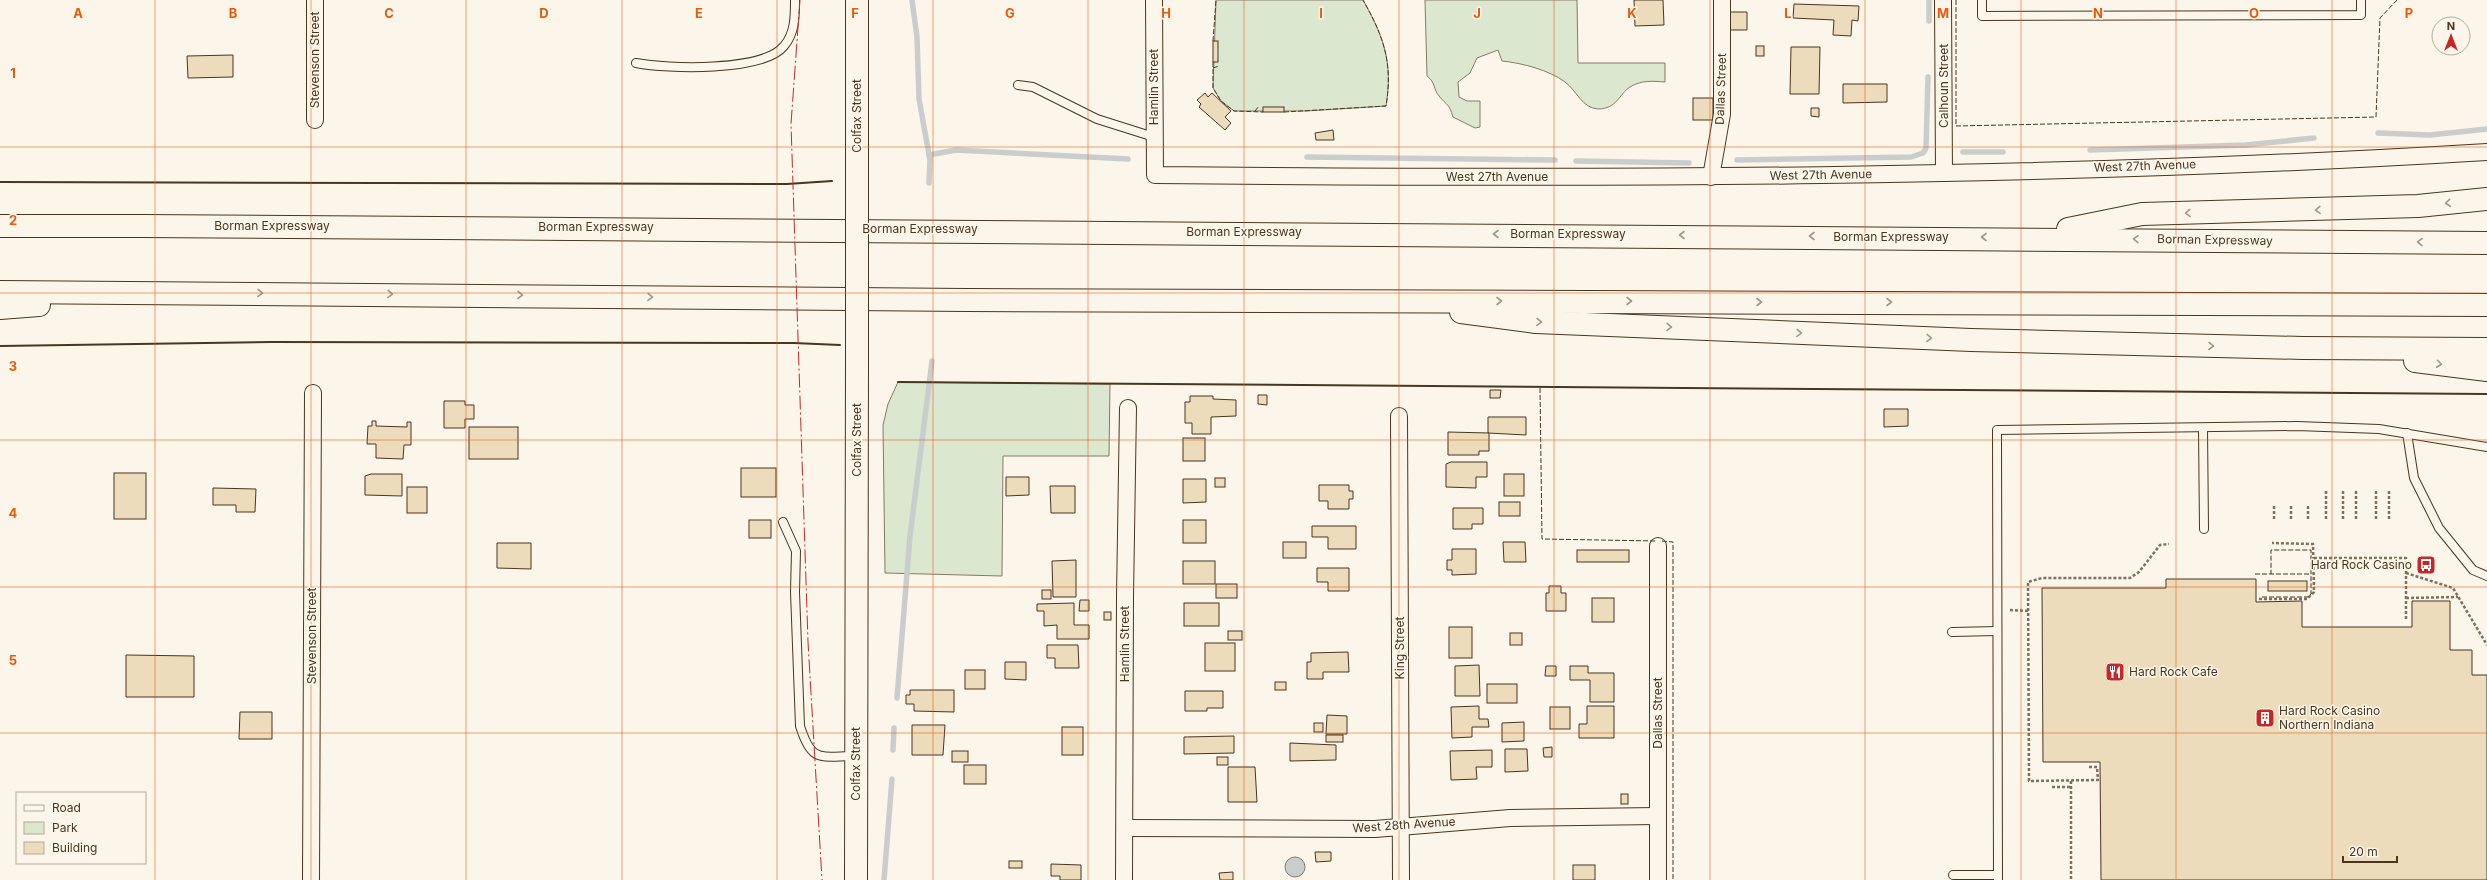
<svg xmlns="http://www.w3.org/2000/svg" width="2487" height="880" viewBox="0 0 2487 880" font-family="Inter,sans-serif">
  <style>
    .green { fill: #dce7d0; stroke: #887966 }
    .water { fill: #c9cecd; stroke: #887966 }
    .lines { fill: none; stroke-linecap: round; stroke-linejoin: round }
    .stream { stroke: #c9cecd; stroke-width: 5.5 }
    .building { fill: #ecdcbc; stroke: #4a3520 }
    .lane-casing { stroke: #4a3520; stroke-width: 10 }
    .street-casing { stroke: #4a3520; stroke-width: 18 }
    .secondary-casing { stroke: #4a3520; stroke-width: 24 }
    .highway-casing { stroke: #4a3520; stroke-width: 24 }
    .path { stroke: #7f6f5c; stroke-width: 2.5; stroke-dasharray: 3 2; stroke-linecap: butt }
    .lane { stroke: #fbf6e9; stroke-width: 8 }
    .street { stroke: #fbf6e9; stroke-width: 16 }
    .secondary { stroke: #fbf6e9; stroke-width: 22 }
    .highway { stroke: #fbf6e9; stroke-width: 22 }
    .secondary-bridge-casing { stroke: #4a3520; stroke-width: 24; stroke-linecap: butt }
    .secondary-bridge { stroke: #fbf6e9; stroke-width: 22 }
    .fence { stroke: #4a3520; stroke-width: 1; stroke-dasharray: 5 2; stroke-linecap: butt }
    .wall { stroke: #4a3520; stroke-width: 2 }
    .power { stroke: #c62828; stroke-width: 1; stroke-dasharray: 14 3 2 3; stroke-linecap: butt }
    .oneway { stroke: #a29684 }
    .grid { fill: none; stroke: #e8590c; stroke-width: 1; stroke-opacity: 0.55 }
    .labels { text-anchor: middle; stroke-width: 3; stroke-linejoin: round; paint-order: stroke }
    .street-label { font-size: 12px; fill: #4a3520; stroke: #fbf6e9 }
    .poi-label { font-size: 12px; fill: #4a3520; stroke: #fbf6e9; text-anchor: start }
    .grid-label { font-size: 13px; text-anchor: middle; font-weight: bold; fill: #e8590c; stroke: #fbf6e9; stroke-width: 3; stroke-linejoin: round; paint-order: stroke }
  </style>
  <rect width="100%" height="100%" fill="#fbf6e9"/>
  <g class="green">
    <path d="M1216 0H1363C1384 37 1393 63 1386 106L1306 111H1234L1221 101 1213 88Z"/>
    <path d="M1425 0H1577L1578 63H1665V82C1653 81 1641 80 1630 87 1619 94 1617 109 1598 109 1582 108 1577 91 1565 82 1549 70 1522 63 1502 61L1498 50 1477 58 1470 73 1458 82 1459 97 1467 101H1480V127L1475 128 1453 117C1449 103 1447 106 1439 96 1433 89 1436 83 1427 76Z"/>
    <polygon points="898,382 1110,384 1109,456 1003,456 1002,576 885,573 883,425 888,404"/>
  </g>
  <circle class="water" cx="1295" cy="867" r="10"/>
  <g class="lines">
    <g class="stream">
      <polyline points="912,0 917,37 919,99 930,160 929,183"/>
      <polyline points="1929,0 1929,21"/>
      <polyline points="2378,133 2430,135 2487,129"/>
      <polyline points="2090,150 2246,145 2314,138"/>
      <polyline points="1963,152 2003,152"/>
      <polyline points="929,155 956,150 1128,159"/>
      <polyline points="1307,157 1555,160"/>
      <polyline points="1737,160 1911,157 1923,153 1926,148 1928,77"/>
      <polyline points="1576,161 1689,163"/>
      <polyline points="897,698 910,536 932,361"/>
      <polyline points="893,750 894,728"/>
      <polyline points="884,880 892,779"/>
    </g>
  </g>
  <g class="building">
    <polygon points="1634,0 1663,0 1664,25 1635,26"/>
    <polygon points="1794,4 1859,6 1858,21 1852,20 1851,36 1833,35 1834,20 1793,18"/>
    <polygon points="1730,12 1747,12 1747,30 1729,30"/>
    <rect x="1213" y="41" width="5" height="21"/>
    <rect x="1756" y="46" width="8" height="10"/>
    <polygon points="1791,47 1820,47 1819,94 1790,94"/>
    <polygon points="233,55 233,77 188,78 187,56"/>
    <polygon points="1843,84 1887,84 1887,102 1843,103"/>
    <polygon points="1205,93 1208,97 1212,93 1231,111 1225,117 1231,123 1225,130 1199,107 1201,104 1197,100"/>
    <rect x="1693" y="98" width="20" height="22"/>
    <rect x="1263" y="107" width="21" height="5"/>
    <polygon points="1811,108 1819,108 1819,117 1811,116"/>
    <polygon points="1333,130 1334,140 1316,140 1315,133"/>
    <polygon points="1490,390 1501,390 1500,398 1490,398"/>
    <polygon points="1258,395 1267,395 1267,405 1258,404"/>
    <polygon points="1190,396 1213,396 1213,399 1236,400 1236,416 1211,417 1211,434 1192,434 1192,423 1185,423 1185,402 1190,402"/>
    <polygon points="444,401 465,401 465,405 474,405 474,419 465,419 465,428 444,428"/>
    <polygon points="1884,409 1908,409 1908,426 1884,427"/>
    <polygon points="1488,417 1526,417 1526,435 1488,433"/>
    <polygon points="372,421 376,421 376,426 407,427 407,422 411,422 411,445 404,445 403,459 376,458 376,444 367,444 368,426 372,426"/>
    <rect x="469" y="427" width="49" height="32"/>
    <polygon points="1448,432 1489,433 1489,451 1479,451 1479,455 1448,455"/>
    <rect x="1183" y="438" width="22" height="23"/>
    <polygon points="1451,462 1487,462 1487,477 1476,477 1476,488 1446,487 1446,464"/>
    <rect x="741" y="468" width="35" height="29"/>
    <rect x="114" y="473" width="32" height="46"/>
    <polygon points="371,474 402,474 402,496 365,495 365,476"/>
    <rect x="1504" y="474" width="20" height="22"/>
    <polygon points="1006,477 1029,477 1029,495 1006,496"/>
    <rect x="1215" y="478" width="10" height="9"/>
    <polygon points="1183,479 1206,479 1206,502 1183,503"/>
    <polygon points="1319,485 1349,485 1349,491 1353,491 1353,499 1349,499 1349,509 1328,509 1328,501 1319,501"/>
    <polygon points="1050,486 1075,486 1075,513 1051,513"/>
    <rect x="407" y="487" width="20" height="26"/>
    <polygon points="213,488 256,489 255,512 236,512 236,505 213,505"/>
    <rect x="1499" y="502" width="21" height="14"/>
    <polygon points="1453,508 1483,508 1483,524 1472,524 1472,529 1453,529"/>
    <rect x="749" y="520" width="22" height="18"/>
    <rect x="1183" y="520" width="23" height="23"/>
    <polygon points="1312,526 1356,526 1356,549 1328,549 1328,537 1312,537"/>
    <rect x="1283" y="542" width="23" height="16"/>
    <polygon points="1503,542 1525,542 1526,562 1504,562"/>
    <polygon points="497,543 531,543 531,569 497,568"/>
    <polygon points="1452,549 1476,549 1476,574 1452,575 1452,570 1447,570 1447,560 1452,560"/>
    <rect x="1577" y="550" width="52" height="12"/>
    <polygon points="1076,560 1076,597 1053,597 1052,561"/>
    <rect x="1183" y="561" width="32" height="23"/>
    <polygon points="1317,568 1349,568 1349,591 1328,591 1328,582 1317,582"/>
    <polygon points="2166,579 2256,579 2256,602 2302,601 2302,627 2412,627 2412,601 2450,601 2450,650 2472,650 2472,675 2487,675 2487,880 2101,880 2100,762 2043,762 2042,588 2166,588"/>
    <rect x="2268" y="581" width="39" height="10"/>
    <rect x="1216" y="584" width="21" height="14"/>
    <polygon points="1549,586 1561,586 1561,593 1566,593 1566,611 1546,611 1546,593 1549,593"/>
    <rect x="1042" y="590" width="9" height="9"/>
    <rect x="1592" y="598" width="22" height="24"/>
    <polygon points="1080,600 1089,600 1089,611 1079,611"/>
    <polygon points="1074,603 1074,625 1089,625 1089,639 1057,639 1057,625 1044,626 1044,611 1037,611 1037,604"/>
    <rect x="1184" y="603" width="35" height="23"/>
    <rect x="1104" y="612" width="7" height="8"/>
    <rect x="1449" y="627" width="23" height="31"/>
    <rect x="1228" y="631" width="14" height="9"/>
    <rect x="1510" y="633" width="12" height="12"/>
    <rect x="1205" y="643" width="30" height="28"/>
    <polygon points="1047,645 1078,645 1079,668 1055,668 1055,658 1047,658"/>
    <polygon points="1348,652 1349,672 1323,672 1323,679 1307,679 1307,662 1311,662 1311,653"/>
    <polygon points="126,655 194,656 194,697 126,697"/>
    <polygon points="1005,662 1026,662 1026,680 1005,679"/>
    <polygon points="1479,665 1480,696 1455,696 1455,666"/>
    <polygon points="1546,666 1556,666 1556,676 1545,676"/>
    <polygon points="1570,666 1588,666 1588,673 1614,673 1614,702 1590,702 1590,680 1570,680"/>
    <rect x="965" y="670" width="20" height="19"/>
    <rect x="1275" y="682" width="11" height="8"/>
    <rect x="1487" y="684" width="30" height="19"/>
    <polygon points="910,690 954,690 954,712 914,711 914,704 906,704 906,695 910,695"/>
    <polygon points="1185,691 1223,691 1223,708 1207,708 1207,711 1185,711"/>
    <polygon points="1479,706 1479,719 1488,719 1489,727 1472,727 1472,737 1452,738 1451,707"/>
    <polygon points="1587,706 1614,706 1614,738 1579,738 1579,724 1587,724"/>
    <rect x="1550" y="707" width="20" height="22"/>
    <polygon points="240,712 272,712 272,739 239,739"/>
    <polygon points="1327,715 1347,716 1347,734 1326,734"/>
    <polygon points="1524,722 1524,741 1502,742 1502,723"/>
    <rect x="1314" y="723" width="9" height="9"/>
    <polygon points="912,725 945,725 943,755 912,755"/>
    <rect x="1062" y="727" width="21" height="28"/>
    <rect x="1326" y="735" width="17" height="7"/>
    <polygon points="1234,736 1234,753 1184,754 1184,737"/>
    <polygon points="1290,743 1336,745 1336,760 1290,761"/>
    <polygon points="1552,747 1552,757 1544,757 1543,748"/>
    <polygon points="1505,749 1527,749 1528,771 1505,772"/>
    <polygon points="1492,750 1492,767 1476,767 1477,779 1451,780 1450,751"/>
    <rect x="952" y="751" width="16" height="11"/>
    <rect x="1217" y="757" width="11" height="8"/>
    <rect x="964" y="765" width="22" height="19"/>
    <polygon points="1228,767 1255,767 1257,802 1228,802"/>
    <rect x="1621" y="794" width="7" height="10"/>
    <polygon points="1315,852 1331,852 1331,861 1316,862"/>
    <rect x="1009" y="861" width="13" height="7"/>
    <polygon points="1051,864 1081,865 1081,880 1060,880 1060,876 1051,876"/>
    <rect x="1573" y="865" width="22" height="15"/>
    <polygon points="1233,872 1233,880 1220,880 1219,873"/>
  </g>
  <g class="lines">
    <defs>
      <g id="lane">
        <polyline points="1982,0 1982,16 2361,15 2361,0"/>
        <path d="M636 63C667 69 763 72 784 46 795 33 795 17 795 0"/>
        <polyline points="1018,85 1033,87 1097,119 1154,137"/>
        <polyline points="2203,428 2204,529"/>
        <polyline points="2407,433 2414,478 2439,528 2473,570 2487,576"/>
        <path d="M783 522 796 551 795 592 800 726C812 764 820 756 856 756"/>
        <polyline points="1952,632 1997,631"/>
        <polyline points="1953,875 1998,875"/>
        <polyline points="1998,880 1997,430 2297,426 2379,429 2487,447"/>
      </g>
      <g id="street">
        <polyline points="315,0 315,120"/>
        <path d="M1154 0 1155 175C1599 179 2044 179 2487 152"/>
        <polyline points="1943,0 1944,173"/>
        <polyline points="1711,177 1722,114 1722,0"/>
        <polyline points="1399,416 1401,880"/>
        <polyline points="1126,828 1375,829 1510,818 1657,816"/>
        <polyline points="311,880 313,393"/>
        <polyline points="1124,880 1125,597 1128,408"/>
        <polyline points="1658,880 1658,546"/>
      </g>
      <g id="secondary">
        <polyline points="857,162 857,0"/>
        <polyline points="856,880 857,366"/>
      </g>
      <g id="highway">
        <path d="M0 226C829 225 1658 233 2487 243"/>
        <polyline points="2068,229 2142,214 2418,206 2487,199"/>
        <polyline points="0,292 967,300 2487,305"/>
        <polyline points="0,308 39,305"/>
        <polyline points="1461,312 1536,322 1971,340 2303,348 2487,349"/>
        <polyline points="2415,361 2487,370"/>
      </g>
    </defs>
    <use href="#lane" class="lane-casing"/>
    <use href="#street" class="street-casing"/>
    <use href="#secondary" class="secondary-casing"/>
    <use href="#highway" class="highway-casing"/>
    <g class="path">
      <polyline points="2326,491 2326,521"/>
      <polyline points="2343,491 2343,521"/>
      <polyline points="2356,491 2356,521"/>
      <polyline points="2376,491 2376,520"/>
      <polyline points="2389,491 2389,520"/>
      <polyline points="2274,506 2274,521"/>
      <polyline points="2291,506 2291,521"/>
      <polyline points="2308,506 2308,521"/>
      <polyline points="2314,558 2406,558 2406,621"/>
      <polyline points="2406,573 2453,588 2487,645"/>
      <polyline points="2406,598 2458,597"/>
      <polyline points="2259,599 2307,599 2314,592 2313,544 2272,543"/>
      <polyline points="2010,610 2028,611"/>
      <polyline points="2089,767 2097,767 2098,780 2029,781 2028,582 2042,578 2130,578 2139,572 2160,545 2169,544"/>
      <polyline points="2071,781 2071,880"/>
      <polyline points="2052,787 2071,787"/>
    </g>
    <use href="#lane" class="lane"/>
    <use href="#street" class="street"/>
    <use href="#secondary" class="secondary"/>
    <use href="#highway" class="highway"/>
    <defs>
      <polyline id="secondary-bridge" points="857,162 857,366"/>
    </defs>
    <use href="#secondary-bridge" class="secondary-bridge-casing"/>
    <use href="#secondary-bridge" class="secondary-bridge"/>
    <g class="fence">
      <polyline points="1956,0 1956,126 2376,117 2380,18 2397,0"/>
      <polyline points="1213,41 1216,0"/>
      <polyline points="1213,62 1213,88 1221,101 1234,111 1263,112"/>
      <polyline points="1213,68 1219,66"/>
      <polyline points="1255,111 1259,106"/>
      <path d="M1284 112 1386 106C1393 63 1384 37 1363 0"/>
      <polyline points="1540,388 1542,539 1656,541"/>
      <polyline points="1662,541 1673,542 1673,880"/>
      <polyline points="2255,574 2311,574"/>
      <polyline points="2262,597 2308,597 2311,594 2311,550 2271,550 2271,574"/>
    </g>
    <g class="wall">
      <polyline points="0,182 787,184 832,181"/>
      <polyline points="0,346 272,342 794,343 840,345"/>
      <polyline points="898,382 2487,394"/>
    </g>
    <polyline class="power" points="800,0 791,124 808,642 822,880"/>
  </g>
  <defs><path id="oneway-chevron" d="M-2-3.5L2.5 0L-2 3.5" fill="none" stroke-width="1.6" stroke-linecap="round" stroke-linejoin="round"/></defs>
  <g class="oneway">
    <use href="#oneway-chevron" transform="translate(2448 203) rotate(174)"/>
    <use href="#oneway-chevron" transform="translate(2318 210) rotate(178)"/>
    <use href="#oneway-chevron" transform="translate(2188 213) rotate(179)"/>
    <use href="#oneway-chevron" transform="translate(1496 234) rotate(-180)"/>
    <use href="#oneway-chevron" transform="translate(1682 235) rotate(-180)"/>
    <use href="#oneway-chevron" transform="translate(1812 236) rotate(-180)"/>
    <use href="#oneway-chevron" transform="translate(1984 237) rotate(-180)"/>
    <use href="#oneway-chevron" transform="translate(2136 239) rotate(-179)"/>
    <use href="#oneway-chevron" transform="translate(2420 242) rotate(-179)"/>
    <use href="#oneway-chevron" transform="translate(260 293) rotate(1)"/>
    <use href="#oneway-chevron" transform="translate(390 294) rotate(1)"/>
    <use href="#oneway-chevron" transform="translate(520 295) rotate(1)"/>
    <use href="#oneway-chevron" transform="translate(650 297) rotate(1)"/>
    <use href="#oneway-chevron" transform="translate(1499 301)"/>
    <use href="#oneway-chevron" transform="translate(1629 301)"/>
    <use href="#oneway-chevron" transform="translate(1759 302)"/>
    <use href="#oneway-chevron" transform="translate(1889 302)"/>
    <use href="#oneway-chevron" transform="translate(1539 322) rotate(3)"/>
    <use href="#oneway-chevron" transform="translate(1669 327) rotate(2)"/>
    <use href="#oneway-chevron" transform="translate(1799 333) rotate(2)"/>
    <use href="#oneway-chevron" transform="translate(1929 338) rotate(2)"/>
    <use href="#oneway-chevron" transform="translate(2211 346) rotate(1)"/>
    <use href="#oneway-chevron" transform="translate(2439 364) rotate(7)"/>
  </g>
  <path class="grid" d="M155 0V880M311 0V880M466 0V880M622 0V880M777 0V880M933 0V880M1088 0V880M1244 0V880M1399 0V880M1554 0V880M1710 0V880M1865 0V880M2021 0V880M2176 0V880M2332 0V880M0 147H2487M0 293H2487M0 440H2487M0 587H2487M0 733H2487"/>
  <defs>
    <symbol id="bus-square" viewBox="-11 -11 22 22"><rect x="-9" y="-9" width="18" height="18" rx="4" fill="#c62828" stroke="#fbf6e9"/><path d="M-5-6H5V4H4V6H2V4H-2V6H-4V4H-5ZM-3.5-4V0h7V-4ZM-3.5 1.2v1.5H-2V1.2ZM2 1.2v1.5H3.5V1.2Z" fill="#fff"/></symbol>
    <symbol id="restaurant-square" viewBox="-11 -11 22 22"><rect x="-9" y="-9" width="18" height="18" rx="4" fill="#c62828" stroke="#fbf6e9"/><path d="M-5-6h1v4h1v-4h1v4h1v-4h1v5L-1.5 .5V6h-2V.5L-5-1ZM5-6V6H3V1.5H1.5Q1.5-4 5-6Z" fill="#fff"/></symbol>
    <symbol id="building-square" viewBox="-11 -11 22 22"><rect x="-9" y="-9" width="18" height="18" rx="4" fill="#c62828" stroke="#fbf6e9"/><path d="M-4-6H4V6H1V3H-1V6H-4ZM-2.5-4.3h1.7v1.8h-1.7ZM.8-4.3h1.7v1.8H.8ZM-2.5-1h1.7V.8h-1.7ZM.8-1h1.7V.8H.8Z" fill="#fff"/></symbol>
  </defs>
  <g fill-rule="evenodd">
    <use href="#bus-square" x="2415" y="554" width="22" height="22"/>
    <use href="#restaurant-square" x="2104" y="661" width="22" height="22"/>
    <use href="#building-square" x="2254" y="707" width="22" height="22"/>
  </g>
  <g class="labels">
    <g class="street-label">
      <text transform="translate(315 60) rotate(-90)" y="4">Stevenson Street</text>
      <text transform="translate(1944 86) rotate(-90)" y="4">Calhoun Street</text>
      <text transform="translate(1154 87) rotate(-90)" y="4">Hamlin Street</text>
      <text transform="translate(1721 89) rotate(-88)" y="4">Dallas Street</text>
      <text transform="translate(857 116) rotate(-90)" y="4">Colfax Street</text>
      <text transform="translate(2145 166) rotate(-2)" y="4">West 27th Avenue</text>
      <text transform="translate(1821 175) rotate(-1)" y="4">West 27th Avenue</text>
      <text x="1497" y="181">West 27th Avenue</text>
      <text x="272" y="230">Borman Expressway</text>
      <text x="596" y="231">Borman Expressway</text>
      <text x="920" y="233">Borman Expressway</text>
      <text x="1244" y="236">Borman Expressway</text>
      <text x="1568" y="238">Borman Expressway</text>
      <text x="1891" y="241">Borman Expressway</text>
      <text transform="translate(2215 240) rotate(1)" y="4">Borman Expressway</text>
      <text transform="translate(857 440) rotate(-90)" y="4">Colfax Street</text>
      <text transform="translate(312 636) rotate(-90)" y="4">Stevenson Street</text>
      <text transform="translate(1125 644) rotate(-90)" y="4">Hamlin Street</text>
      <text transform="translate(1400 648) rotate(-90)" y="4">King Street</text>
      <text transform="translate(1658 713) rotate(-90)" y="4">Dallas Street</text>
      <text transform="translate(856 764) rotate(-90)" y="4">Colfax Street</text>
      <text transform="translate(1404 825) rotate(-4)" y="4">West 28th Avenue</text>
    </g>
    <g class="poi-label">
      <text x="2412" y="569" text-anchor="end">Hard Rock Casino</text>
      <text x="2129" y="676">Hard Rock Cafe</text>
      <text x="2279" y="715">Hard Rock Casino<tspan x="2279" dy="14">Northern Indiana</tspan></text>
    </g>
  </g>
  <g class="grid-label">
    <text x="78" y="18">A</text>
    <text x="233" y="18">B</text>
    <text x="389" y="18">C</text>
    <text x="544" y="18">D</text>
    <text x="699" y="18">E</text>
    <text x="855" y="18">F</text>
    <text x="1010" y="18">G</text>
    <text x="1166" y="18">H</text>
    <text x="1321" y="18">I</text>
    <text x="1477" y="18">J</text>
    <text x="1632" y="18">K</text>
    <text x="1788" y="18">L</text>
    <text x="1943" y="18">M</text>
    <text x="2098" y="18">N</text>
    <text x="2254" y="18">O</text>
    <text x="2409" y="18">P</text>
    <text x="13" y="78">1</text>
    <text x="13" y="225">2</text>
    <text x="13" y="371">3</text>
    <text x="13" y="518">4</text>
    <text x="13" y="665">5</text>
  </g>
  <rect x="16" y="792" width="130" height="72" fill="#fbf6e9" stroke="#b4a999"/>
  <rect x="24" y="805" width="20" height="6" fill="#fbf6e9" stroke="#b4a999"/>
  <text x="52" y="812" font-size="12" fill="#4a3520">Road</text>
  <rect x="24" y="822" width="20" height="12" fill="#dce7d0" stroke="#b4a999"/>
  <text x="52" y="832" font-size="12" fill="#4a3520">Park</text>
  <rect x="24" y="842" width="20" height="12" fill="#ecdcbc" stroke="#b4a999"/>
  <text x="52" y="852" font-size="12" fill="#4a3520">Building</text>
  <g transform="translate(2451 36)"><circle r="19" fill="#fbf6e9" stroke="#b4a999"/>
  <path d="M0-3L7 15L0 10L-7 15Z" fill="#c62828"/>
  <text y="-6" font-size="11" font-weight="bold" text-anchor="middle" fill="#4a3520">N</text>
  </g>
  <path d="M2343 856v6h54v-6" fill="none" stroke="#4a3520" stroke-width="2"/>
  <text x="2349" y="856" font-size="12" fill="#4a3520" stroke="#fbf6e9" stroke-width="3" paint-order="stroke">20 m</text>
</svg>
